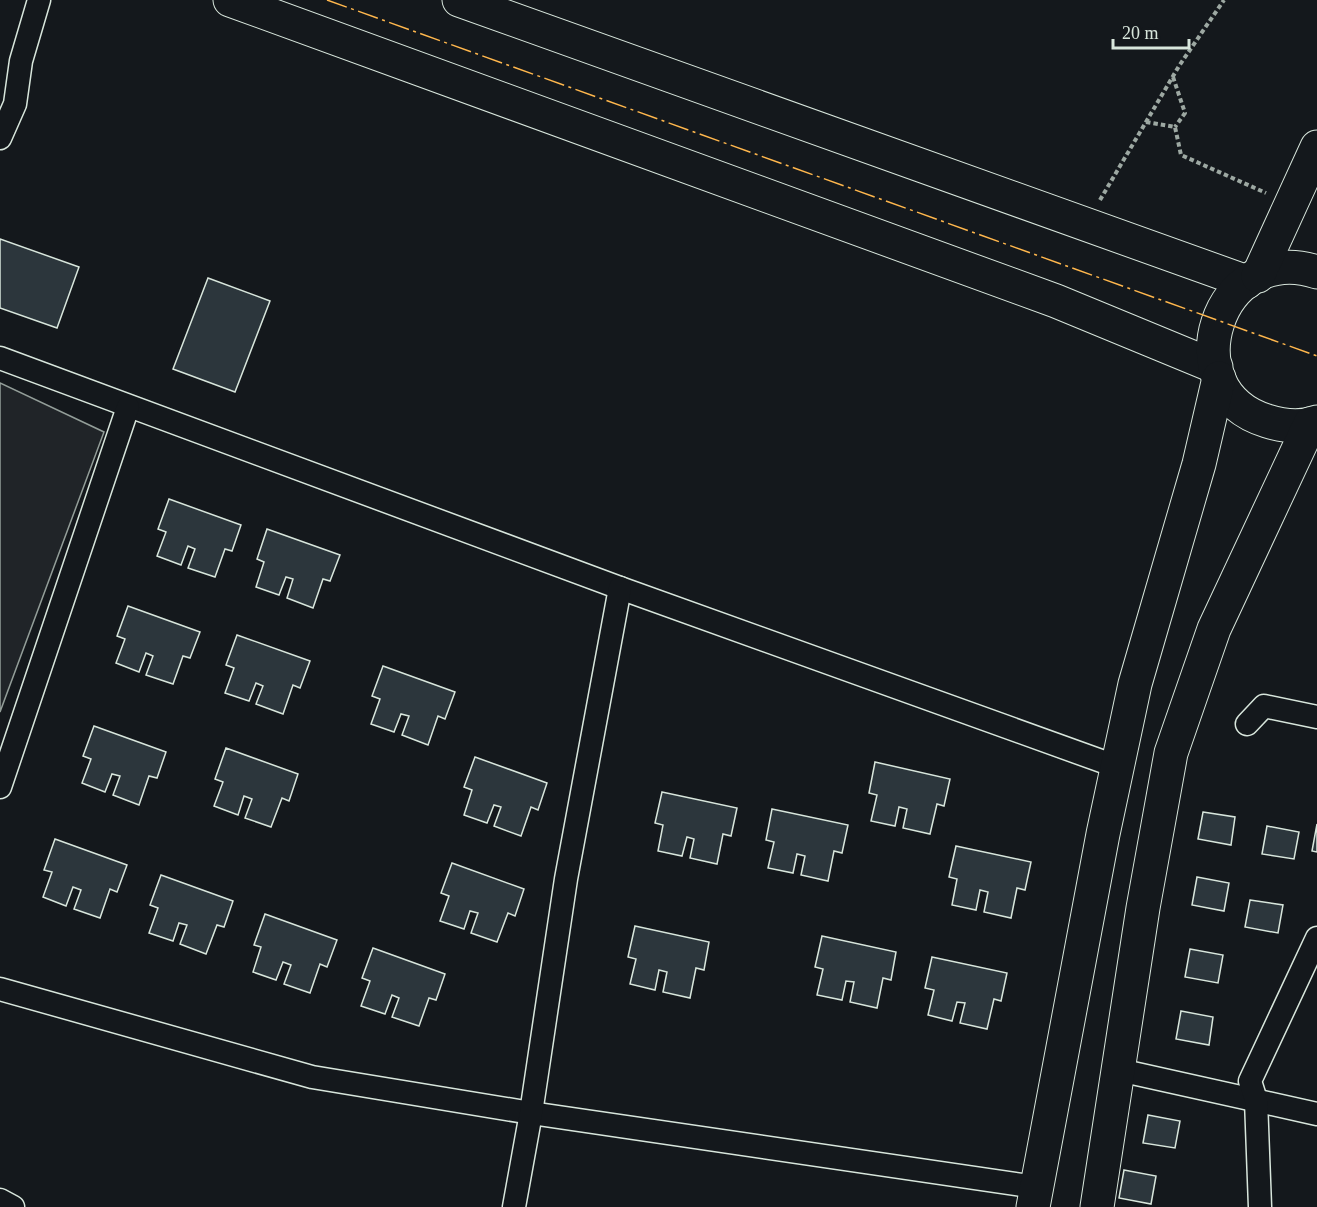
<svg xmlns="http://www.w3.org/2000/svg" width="1317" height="1207" viewBox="0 0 1317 1207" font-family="Georgia,serif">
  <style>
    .green { fill: #202428; stroke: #939e99; stroke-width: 1.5 }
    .building { fill: #2c363c; stroke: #d8e6dc; stroke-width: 1.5 }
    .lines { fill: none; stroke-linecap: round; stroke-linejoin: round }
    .street-casing { stroke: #d8e6dc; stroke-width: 25 }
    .secondary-casing { stroke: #d8e6dc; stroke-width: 35 }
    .path { stroke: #9da8a2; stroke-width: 4; stroke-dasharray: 4.5 3; stroke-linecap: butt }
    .street { stroke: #14181c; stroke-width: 22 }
    .secondary { stroke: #14181c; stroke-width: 33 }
    .power { stroke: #ffb74d; stroke-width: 1.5; stroke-dasharray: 21 4.5 3 4.5; stroke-linecap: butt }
  </style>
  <rect width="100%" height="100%" fill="#14181c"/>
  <polygon class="green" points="0,383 104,432 0,712"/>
  <g class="building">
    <polygon points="0,239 79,267 57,328 0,308"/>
    <polygon points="208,278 270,301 235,392 173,369"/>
    <polygon points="169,499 241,525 232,551 225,549 215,577 188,568 195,549 188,546 181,565 157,556 166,532 158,529"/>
    <polygon points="267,529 340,555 330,581 323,579 313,608 287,598 293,579 286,577 279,595 256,587 264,562 257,559"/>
    <polygon points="128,606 200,632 190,658 183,656 173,684 146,675 153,656 146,653 139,672 116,663 125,639 117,636"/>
    <polygon points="237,635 310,661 300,688 293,685 283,714 256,704 263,686 256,683 249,701 225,693 234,668 226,665"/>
    <polygon points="383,666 455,692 445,719 438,716 428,745 402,735 409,716 401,714 394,732 371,724 380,699 372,696"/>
    <polygon points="94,726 166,752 157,778 149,776 139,805 113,795 120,776 112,774 105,792 82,783 91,759 83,756"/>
    <polygon points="226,748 298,774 289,801 282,798 271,827 245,818 252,799 244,796 238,815 214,806 223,782 215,779"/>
    <polygon points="475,757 547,783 538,810 531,807 521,836 494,826 501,807 494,805 487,823 464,815 472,790 464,787"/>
    <polygon points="875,762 950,779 944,806 937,804 930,834 903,828 907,809 899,807 895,826 871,821 877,795 869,793"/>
    <polygon points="662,792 737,808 731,836 723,834 717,864 690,858 694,839 687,837 682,856 658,851 663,825 655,823"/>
    <polygon points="772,809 848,825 842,853 834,851 828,881 801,875 805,856 797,854 793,873 768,868 774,842 766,840"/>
    <polygon points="1203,812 1235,817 1231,845 1198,839"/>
    <polygon points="1317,824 1317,852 1312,851"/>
    <polygon points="1267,826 1299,832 1294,859 1262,854"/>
    <polygon points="55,839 127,865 117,892 110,889 100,918 74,909 81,890 73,887 66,906 43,897 52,872 44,870"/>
    <polygon points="956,846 1031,862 1025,890 1017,888 1011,918 984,912 988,892 980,890 976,910 952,905 957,879 949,877"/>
    <polygon points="452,863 524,889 515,916 508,913 497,942 471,933 478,913 470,911 464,929 440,921 449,896 441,893"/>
    <polygon points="161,875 233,901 224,927 217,925 206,954 180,944 187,925 179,923 173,941 149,933 158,908 150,905"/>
    <polygon points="1197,877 1229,883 1224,911 1192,905"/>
    <polygon points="1250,900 1283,905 1278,933 1245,927"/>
    <polygon points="265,914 337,940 327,967 320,964 310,993 284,984 291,965 283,962 276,980 253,972 261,947 254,945"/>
    <polygon points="635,926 709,942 704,970 696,968 690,998 663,992 667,972 659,970 655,990 630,984 636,959 628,957"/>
    <polygon points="822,936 896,952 891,980 883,978 877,1008 850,1002 854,982 846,981 842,1000 817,995 823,969 815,967"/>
    <polygon points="373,948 445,974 436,1000 429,998 419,1026 392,1017 399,998 392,995 385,1014 361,1006 370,981 362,978"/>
    <polygon points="1190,949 1223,955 1218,983 1185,977"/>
    <polygon points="932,957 1007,973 1001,1001 994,999 987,1029 960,1023 965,1003 957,1002 952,1021 928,1015 934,990 925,988"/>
    <polygon points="1181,1011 1213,1017 1209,1045 1176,1039"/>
    <polygon points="1148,1115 1180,1121 1175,1148 1143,1143"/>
    <polygon points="1124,1170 1156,1176 1151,1204 1119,1198"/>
  </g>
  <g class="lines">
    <defs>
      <g id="street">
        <polyline points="0,138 15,104 21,61 39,0"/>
        <polyline points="0,358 620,588 1118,767"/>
        <polyline points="1247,724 1264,706 1317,717"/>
        <polyline points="0,787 128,407"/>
        <polyline points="0,989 312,1077 531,1113 1036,1187"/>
        <polyline points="1119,1070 1317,1114"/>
        <polyline points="0,1200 13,1207"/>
        <polyline points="514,1207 531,1113 566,879 620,588"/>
        <polyline points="1260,1207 1256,1100 1250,1081 1317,938"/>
      </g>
      <g id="secondary">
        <polyline points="230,0 1056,301 1216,367"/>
        <polyline points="459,0 1247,282"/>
        <path d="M1317 272C1217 239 1169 391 1267 421 1283 426 1301 428 1317 422"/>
        <polyline points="1258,276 1317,147"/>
        <polyline points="1033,1207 1103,834 1135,684 1199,464 1219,378"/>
        <polyline points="1097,1207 1143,908 1171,753 1214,629 1310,424"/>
      </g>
    </defs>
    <use href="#street" class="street-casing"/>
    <use href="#secondary" class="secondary-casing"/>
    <g class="path">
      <polyline points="1173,77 1185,113 1175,127"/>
      <polyline points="1146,122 1175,127 1181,155 1266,193"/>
      <polyline points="1100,200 1179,66 1224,0"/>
    </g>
    <use href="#street" class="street"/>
    <use href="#secondary" class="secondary"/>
    <polyline class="power" points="327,0 1317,356"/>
  </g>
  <path d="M1113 39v9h76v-9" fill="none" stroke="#d8e6dc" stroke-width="3"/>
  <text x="1122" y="39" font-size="18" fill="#d8e6dc" stroke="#14181c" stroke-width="4.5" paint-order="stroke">20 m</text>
</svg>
